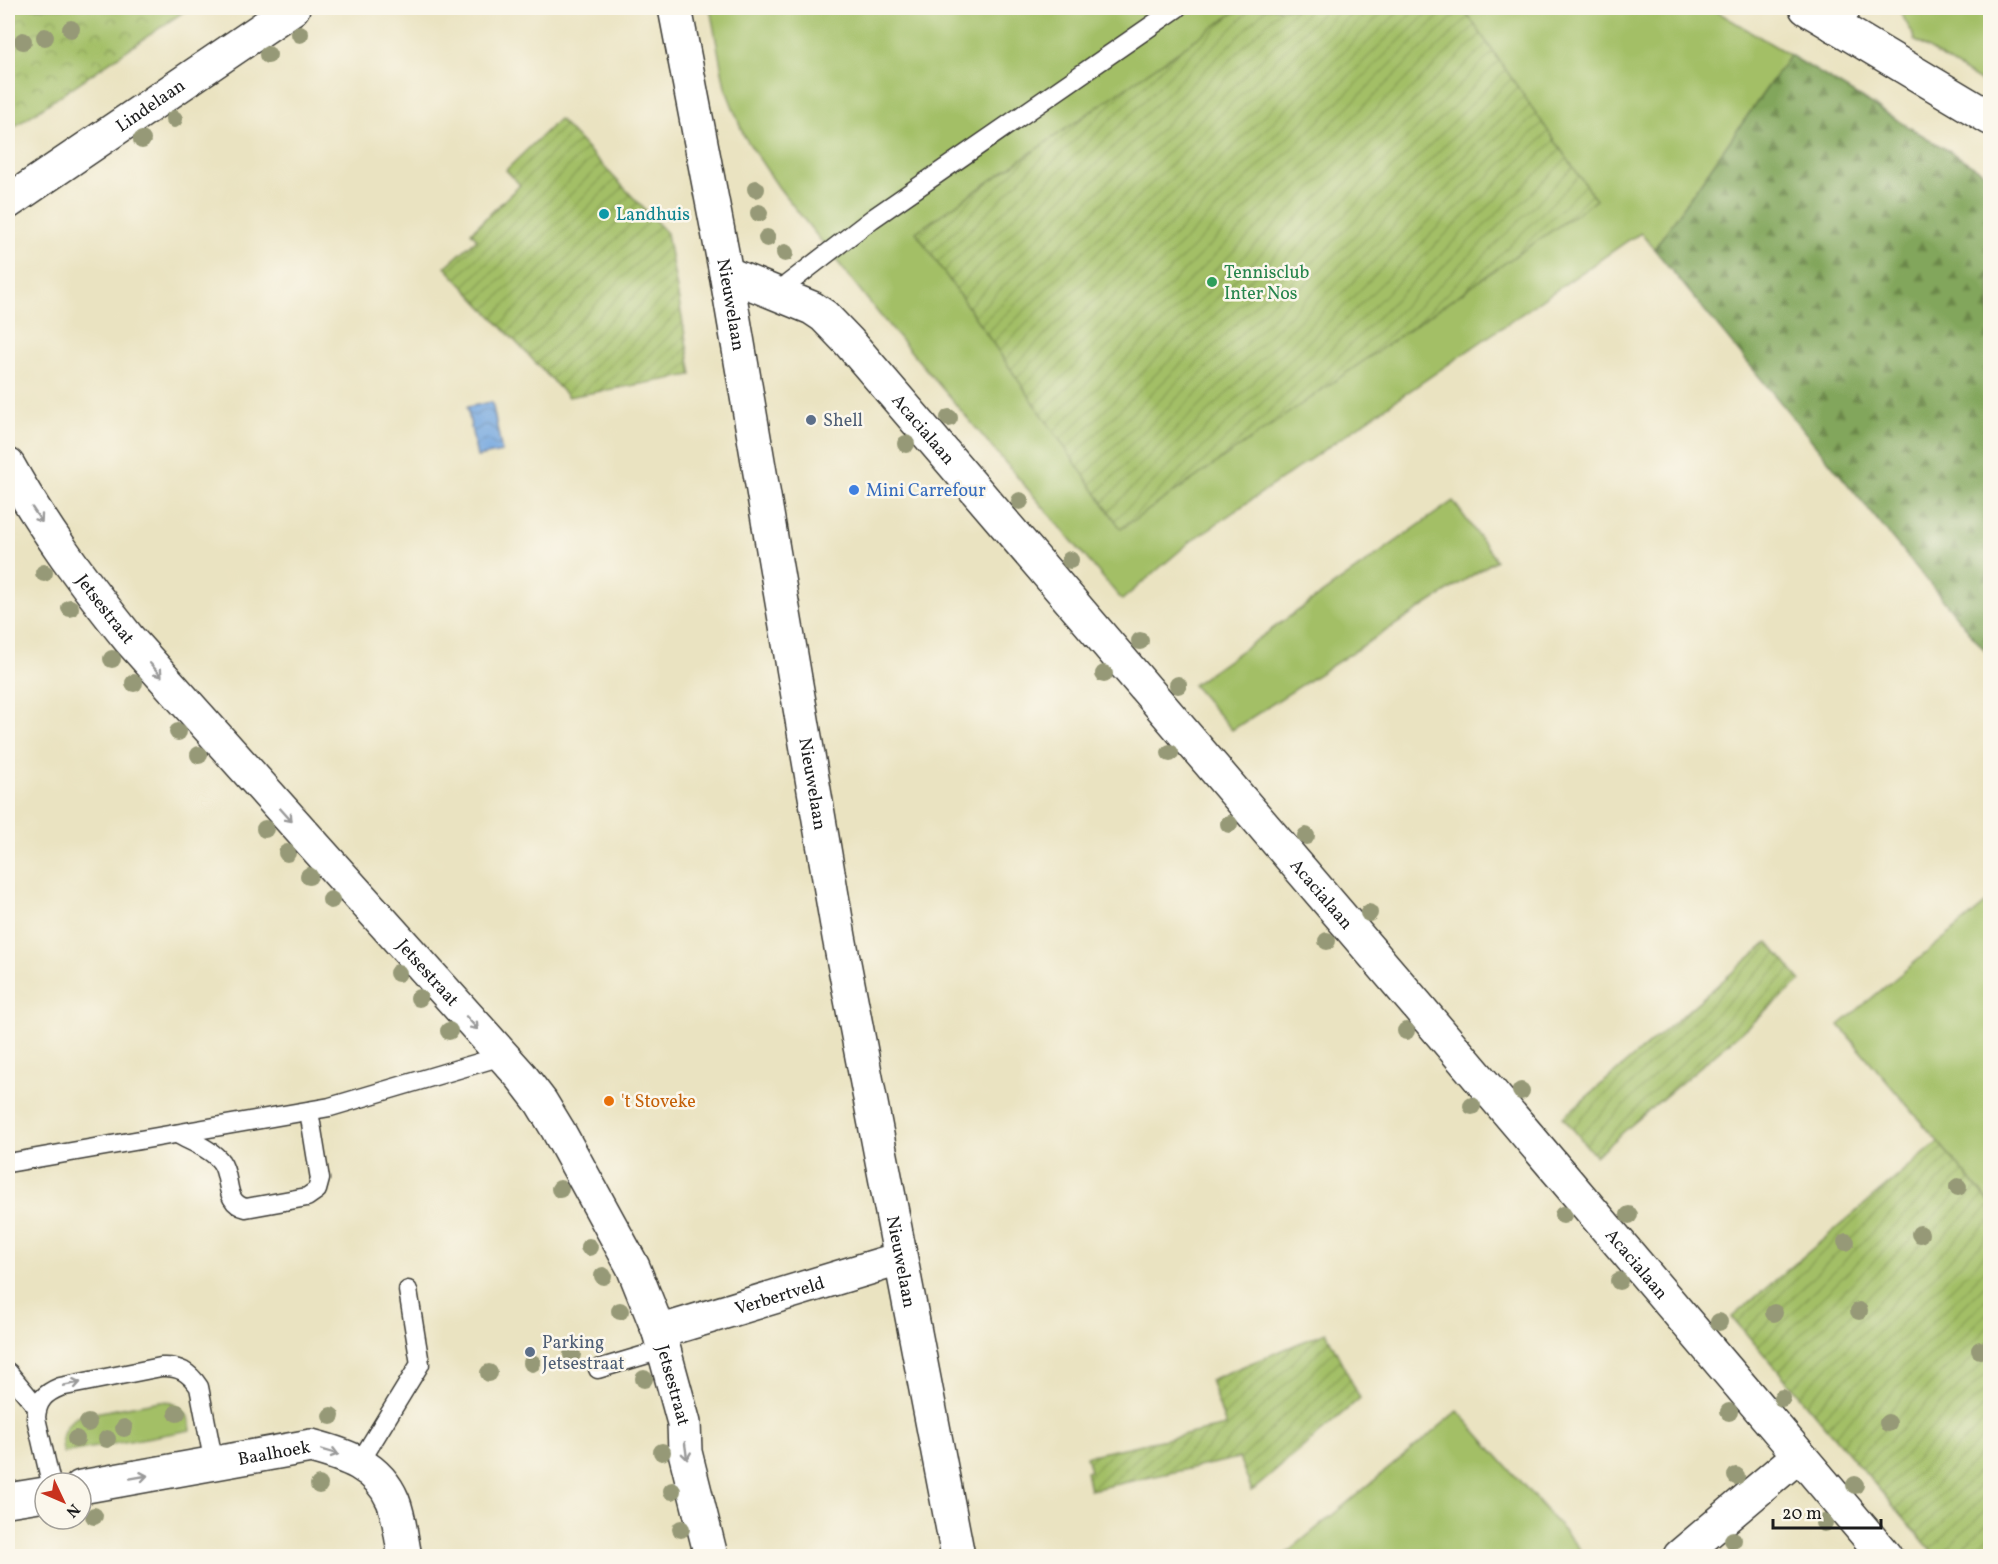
<svg xmlns="http://www.w3.org/2000/svg" width="1998" height="1564" viewBox="0 0 1998 1564" font-family="Vollkorn,serif">
  <style>
    .grass { fill: #a3bf66; stroke: #606e41; stroke-width: 1.5 }
    .forest { fill: url(#forest-firs); stroke: #4f613c; stroke-width: 1.5 }
    .park { fill: url(#park-crowns); stroke: #606e41; stroke-width: 1.5 }
    .garden { fill: url(#garden-furrows); stroke: #606e41; stroke-width: 1.5 }
    .water { fill: url(#water-waves); stroke: #47617e; stroke-width: 1.5 }
    .lines { fill: none; stroke-linecap: round; stroke-linejoin: round }
    .service-casing { stroke: #3b3a35; stroke-width: 21 }
    .minor-casing { stroke: #3b3a35; stroke-width: 36 }
    .secondary-casing { stroke: #3b3a35; stroke-width: 36 }
    .motorway-casing { stroke: #3b3a35; stroke-width: 36 }
    .service { stroke: #fff; stroke-width: 18 }
    .minor { stroke: #fff; stroke-width: 33 }
    .secondary { stroke: #fff; stroke-width: 33 }
    .motorway { stroke: #fff; stroke-width: 33 }
    .tree { fill: #969977 }
    .oneway { stroke: #999 }
    .culture-dot { fill: #0f9aa8; stroke: #fbf7ec; stroke-width: 2 }
    .leisure-dot { fill: #2e9e5b; stroke: #fbf7ec; stroke-width: 2 }
    .service-dot { fill: #5c6f8a; stroke: #fbf7ec; stroke-width: 2 }
    .shop-dot { fill: #3f7fe0; stroke: #fbf7ec; stroke-width: 2 }
    .food-dot { fill: #e8710a; stroke: #fbf7ec; stroke-width: 2 }
    .labels { text-anchor: middle; stroke-width: 5; stroke-linejoin: round; paint-order: stroke }
    .street-label { font-size: 18px; fill: #1c1c1c; stroke: #fbf7ec }
    .culture-label { font-size: 18px; fill: #0d838f; stroke: #fbf7ec; text-anchor: start }
    .leisure-label { font-size: 18px; fill: #27864d; stroke: #fbf7ec; text-anchor: start }
    .service-label { font-size: 18px; fill: #4e5e75; stroke: #fbf7ec; text-anchor: start }
    .shop-label { font-size: 18px; fill: #366cbe; stroke: #fbf7ec; text-anchor: start }
    .food-label { font-size: 18px; fill: #c56008; stroke: #fbf7ec; text-anchor: start }
  </style>
  <defs>
    <pattern id="forest-firs" width="22" height="20" patternUnits="userSpaceOnUse" patternTransform="scale(1.5)"><rect width="22" height="20" fill="#82a65b"/><path d="M5 1l3.5 6h-7zM16 11l3.5 6h-7z" fill="#6a864a"/></pattern>
    <pattern id="park-crowns" width="20" height="18" patternUnits="userSpaceOnUse" patternTransform="scale(1.5)"><rect width="20" height="18" fill="#a3bf66"/><path d="M2 6a3 3 0 1 1 6 0M12 15a3 3 0 1 1 6 0" fill="none" stroke="#849a53"/></pattern>
    <pattern id="garden-furrows" width="10" height="10" patternUnits="userSpaceOnUse" patternTransform="scale(1.5)"><rect width="10" height="10" fill="#a3bf66"/><path d="M-1 1l2-2M0 10L10 0M9 11l2-2" fill="none" stroke="#849a53"/></pattern>
    <pattern id="water-waves" width="16" height="10" patternUnits="userSpaceOnUse" patternTransform="scale(1.5)"><rect width="16" height="10" fill="#72a6df"/><path d="M0 5q4-4 8 0t8 0" fill="none" stroke="#5d86b4"/></pattern>
  </defs>
  <rect width="100%" height="100%" fill="#fbf7ec"/>
  <filter id="ink" filterUnits="userSpaceOnUse"><feTurbulence type="fractalNoise" baseFrequency=".0167" numOctaves="2"/><feDisplacementMap in="SourceGraphic" scale="12" xChannelSelector="R" yChannelSelector="G"/><feConvolveMatrix kernelMatrix="1 2 1 2 8 2 1 2 1" color-interpolation-filters="sRGB"/></filter>
  <filter id="wash" filterUnits="userSpaceOnUse"><feTurbulence type="fractalNoise" baseFrequency=".008" numOctaves="4" result="noise"/><feDisplacementMap in="SourceGraphic" scale="24" xChannelSelector="R" yChannelSelector="G"/><feGaussianBlur stdDeviation="1.35" result="paint"/><feColorMatrix in="noise" values="0 0 0 0 0 0 0 0 0 0 0 0 0 0 0 0 0 1.4 0 .05"/><feComposite in="paint" operator="in"/></filter>
  <g filter="url(#wash)">
    <rect width="100%" height="100%" fill="#eae3c1"/>
    <g class="grass">
      <polygon points="710,8 1711,8 1790,55 1654,249 1641,233 1629,240 1190,542 1122,600 879,314 779,188 744,136 725,87"/>
      <polygon points="1898,8 1990,8 1990,87 1914,40 1915,38"/>
      <polygon points="1453,501 1496,560 1232,730 1193,685"/>
      <polygon points="1990,900 1990,1203 1839,1025"/>
      <path d="M160 1401C178 1401 190 1412 191 1430L63 1453C60 1437 63 1425 78 1416Z"/>
      <polygon points="1458,1411 1586,1556 1283,1556"/>
    </g>
    <polygon class="forest" points="1790,55 1990,176 1990,657 1654,249"/>
    <polygon class="park" points="8,8 189,8 8,131"/>
    <g class="garden">
      <polygon points="1241,8 1463,8 1596,200 1121,529 916,232"/>
      <polygon points="559,119 667,233 692,375 568,397 445,267 477,239 471,232 520,185 506,170"/>
      <polygon points="1768,942 1801,981 1595,1156 1563,1117"/>
      <polygon points="1938,1142 1990,1203 1990,1556 1936,1556 1732,1317"/>
      <polygon points="1326,1332 1360,1398 1252,1491 1239,1458 1090,1490 1086,1472 1090,1471 1086,1456 1226,1426 1210,1380"/>
    </g>
    <polygon class="water" points="492,402 502,452 477,457 467,407"/>
  </g>
  <g filter="url(#ink)">
    <g class="lines">
      <defs>
        <g id="service">
          <polyline points="776,293 872,219 1177,8"/>
          <path d="M177 1134C191 1142 212 1149 221 1162 232 1177 223 1203 246 1208L307 1197 317 1190 320 1179 309 1111"/>
          <polyline points="8,1163 330,1107 502,1056"/>
          <polyline points="598,1369 665,1349"/>
          <polyline points="8,1372 37,1407"/>
          <polyline points="360,1462 420,1364 408,1290"/>
          <path d="M51 1483 36 1418C37 1401 45 1393 60 1387L161 1367C179 1366 189 1372 199 1387L214 1464"/>
        </g>
        <g id="minor">
          <path id="s1" d="M675 8 726 273 839 937 958 1556"/>
          <path id="s2" d="M8 202 293 8"/>
          <path id="s3" d="M726 273 812 308 824 316 849 342 1416 1004 1885 1556"/>
          <path id="s4" d="M8 465C43 528 84 583 129 639L521 1076 541 1102 558 1130 633 1267 659 1332 684 1423 685 1452 711 1556"/>
          <path id="s5" d="M659 1332 899 1259"/>
          <path id="s6" d="M81 1487 311 1446C345 1455 378 1465 393 1501 400 1518 401 1539 405 1556"/>
          <polyline points="8,1500 45,1494"/>
          <polyline points="1680,1556 1798,1456"/>
        </g>
        <polyline id="secondary" points="1806,8 1990,118"/>
        <polyline id="motorway" points="1834,25 1844,8"/>
      </defs>
      <use href="#service" class="service-casing"/>
      <use href="#minor" class="minor-casing"/>
      <use href="#secondary" class="secondary-casing"/>
      <use href="#motorway" class="motorway-casing"/>
      <use href="#service" class="service"/>
      <use href="#minor" class="minor"/>
      <use href="#secondary" class="secondary"/>
      <use href="#motorway" class="motorway"/>
    </g>
    <g class="tree">
      <circle cx="71" cy="29" r="9"/>
      <circle cx="300" cy="34" r="9"/>
      <circle cx="45" cy="37" r="9"/>
      <circle cx="23" cy="41" r="9"/>
      <circle cx="268" cy="55" r="9"/>
      <circle cx="174" cy="119" r="9"/>
      <circle cx="142" cy="140" r="9"/>
      <circle cx="756" cy="189" r="9"/>
      <circle cx="759" cy="213" r="9"/>
      <circle cx="767" cy="238" r="9"/>
      <circle cx="785" cy="253" r="9"/>
      <circle cx="949" cy="418" r="9"/>
      <circle cx="906" cy="444" r="9"/>
      <circle cx="1020" cy="501" r="9"/>
      <circle cx="1070" cy="560" r="9"/>
      <circle cx="44" cy="573" r="9"/>
      <circle cx="70" cy="608" r="9"/>
      <circle cx="1140" cy="641" r="9"/>
      <circle cx="112" cy="659" r="9"/>
      <circle cx="1104" cy="674" r="9"/>
      <circle cx="134" cy="683" r="9"/>
      <circle cx="1178" cy="685" r="9"/>
      <circle cx="178" cy="732" r="9"/>
      <circle cx="1170" cy="753" r="9"/>
      <circle cx="199" cy="755" r="9"/>
      <circle cx="1229" cy="824" r="9"/>
      <circle cx="265" cy="829" r="9"/>
      <circle cx="1306" cy="836" r="9"/>
      <circle cx="287" cy="853" r="9"/>
      <circle cx="309" cy="876" r="9"/>
      <circle cx="331" cy="900" r="9"/>
      <circle cx="1369" cy="913" r="9"/>
      <circle cx="1327" cy="941" r="9"/>
      <circle cx="398" cy="973" r="9"/>
      <circle cx="419" cy="998" r="9"/>
      <circle cx="449" cy="1031" r="9"/>
      <circle cx="1406" cy="1031" r="9"/>
      <circle cx="1521" cy="1091" r="9"/>
      <circle cx="1472" cy="1106" r="9"/>
      <circle cx="1958" cy="1187" r="9"/>
      <circle cx="560" cy="1189" r="9"/>
      <circle cx="1563" cy="1215" r="9"/>
      <circle cx="1629" cy="1215" r="9"/>
      <circle cx="1920" cy="1234" r="9"/>
      <circle cx="1846" cy="1242" r="9"/>
      <circle cx="589" cy="1247" r="9"/>
      <circle cx="603" cy="1276" r="9"/>
      <circle cx="1619" cy="1281" r="9"/>
      <circle cx="620" cy="1311" r="9"/>
      <circle cx="1859" cy="1311" r="9"/>
      <circle cx="1774" cy="1313" r="9"/>
      <circle cx="1719" cy="1322" r="9"/>
      <circle cx="1980" cy="1350" r="9"/>
      <circle cx="572" cy="1355" r="9"/>
      <circle cx="532" cy="1363" r="9"/>
      <circle cx="489" cy="1373" r="9"/>
      <circle cx="644" cy="1379" r="9"/>
      <circle cx="1782" cy="1398" r="9"/>
      <circle cx="1729" cy="1412" r="9"/>
      <circle cx="177" cy="1413" r="9"/>
      <circle cx="331" cy="1416" r="9"/>
      <circle cx="88" cy="1423" r="9"/>
      <circle cx="1888" cy="1423" r="9"/>
      <circle cx="124" cy="1428" r="9"/>
      <circle cx="76" cy="1439" r="9"/>
      <circle cx="107" cy="1439" r="9"/>
      <circle cx="662" cy="1452" r="9"/>
      <circle cx="1736" cy="1476" r="9"/>
      <circle cx="319" cy="1485" r="9"/>
      <circle cx="1855" cy="1485" r="9"/>
      <circle cx="672" cy="1491" r="9"/>
      <circle cx="94" cy="1516" r="9"/>
      <circle cx="1824" cy="1523" r="9"/>
      <circle cx="681" cy="1529" r="9"/>
      <circle cx="1733" cy="1540" r="9"/>
    </g>
    <defs><path id="oneway-shaft" d="M-6 0H5M1.5-3L5.5 0L1.5 3" fill="none" stroke-width="1.6" stroke-linecap="round" stroke-linejoin="round" transform="scale(1.5)"/></defs>
    <g class="oneway">
      <use href="#oneway-shaft" transform="translate(37 515) rotate(56)"/>
      <use href="#oneway-shaft" transform="translate(156 670) rotate(49)"/>
      <use href="#oneway-shaft" transform="translate(286 815) rotate(48)"/>
      <use href="#oneway-shaft" transform="translate(472 1023) rotate(48)"/>
      <use href="#oneway-shaft" transform="translate(72 1384) rotate(-11)"/>
      <use href="#oneway-shaft" transform="translate(686 1451) rotate(82)"/>
      <use href="#oneway-shaft" transform="translate(330 1452) rotate(16)"/>
      <use href="#oneway-shaft" transform="translate(139 1477) rotate(-10)"/>
    </g>
  </g>
  <circle class="culture-dot" cx="604" cy="214" r="6"/>
  <circle class="leisure-dot" cx="1212" cy="282" r="6"/>
  <g class="service-dot">
    <circle cx="811" cy="420" r="6"/>
    <circle cx="530" cy="1352" r="6"/>
  </g>
  <circle class="shop-dot" cx="854" cy="490" r="6"/>
  <circle class="food-dot" cx="609" cy="1101" r="6"/>
  <g class="labels">
    <g class="street-label">
      <text dy="6" stroke="none"><textPath href="#s2" startOffset="172">Lindelaan</textPath></text>
      <text dy="6" stroke="none"><textPath href="#s1" startOffset="302">Nieuwelaan</textPath></text>
      <text dy="6" stroke="none"><textPath href="#s3" startOffset="258">Acacialaan</textPath></text>
      <text dy="6" stroke="none"><textPath href="#s4" startOffset="174">Jetsestraat</textPath></text>
      <text dy="6" stroke="none"><textPath href="#s1" startOffset="788">Nieuwelaan</textPath></text>
      <text dy="6" stroke="none"><textPath href="#s3" startOffset="870">Acacialaan</textPath></text>
      <text dy="6" stroke="none"><textPath href="#s4" startOffset="660">Jetsestraat</textPath></text>
      <text dy="6" stroke="none"><textPath href="#s1" startOffset="1274">Nieuwelaan</textPath></text>
      <text dy="6" stroke="none"><textPath href="#s3" startOffset="1356">Acacialaan</textPath></text>
      <text dy="6" stroke="none"><textPath href="#s5" startOffset="126">Verbertveld</textPath></text>
      <text dy="6" stroke="none"><textPath href="#s4" startOffset="1146">Jetsestraat</textPath></text>
      <text dy="6" stroke="none"><textPath href="#s6" startOffset="196">Baalhoek</textPath></text>
    </g>
    <g class="culture-label">
      <text x="616" y="220">Landhuis</text>
    </g>
    <g class="leisure-label">
      <text x="1224" y="278">Tennisclub<tspan x="1224" dy="21">Inter Nos</tspan></text>
    </g>
    <g class="service-label">
      <text x="823" y="426">Shell</text>
      <text x="542" y="1348">Parking<tspan x="542" dy="21">Jetsestraat</tspan></text>
    </g>
    <g class="shop-label">
      <text x="866" y="496">Mini Carrefour</text>
    </g>
    <g class="food-label">
      <text x="621" y="1107">'t Stoveke</text>
    </g>
  </g>
  <rect width="1998" height="1564" fill="none" stroke="#fbf7ec" stroke-width="30"/>
  <g transform="translate(63 1501) rotate(134)"><circle r="28" fill="#fbf7ec" stroke="#a29f99" stroke-width="1.5"/>
  <path d="M0-4.5L10 22L0 15L-10 22Z" fill="#c8321e"/>
  <text y="-9" font-size="16" font-weight="bold" text-anchor="middle" fill="#1c1c1c">N</text>
  </g>
  <path d="M1773 1519v9h108v-9" fill="none" stroke="#1c1c1c" stroke-width="3"/>
  <text x="1782" y="1519" font-size="18" fill="#1c1c1c" stroke="#fbf7ec" stroke-width="4.5" paint-order="stroke">20 m</text>
</svg>
